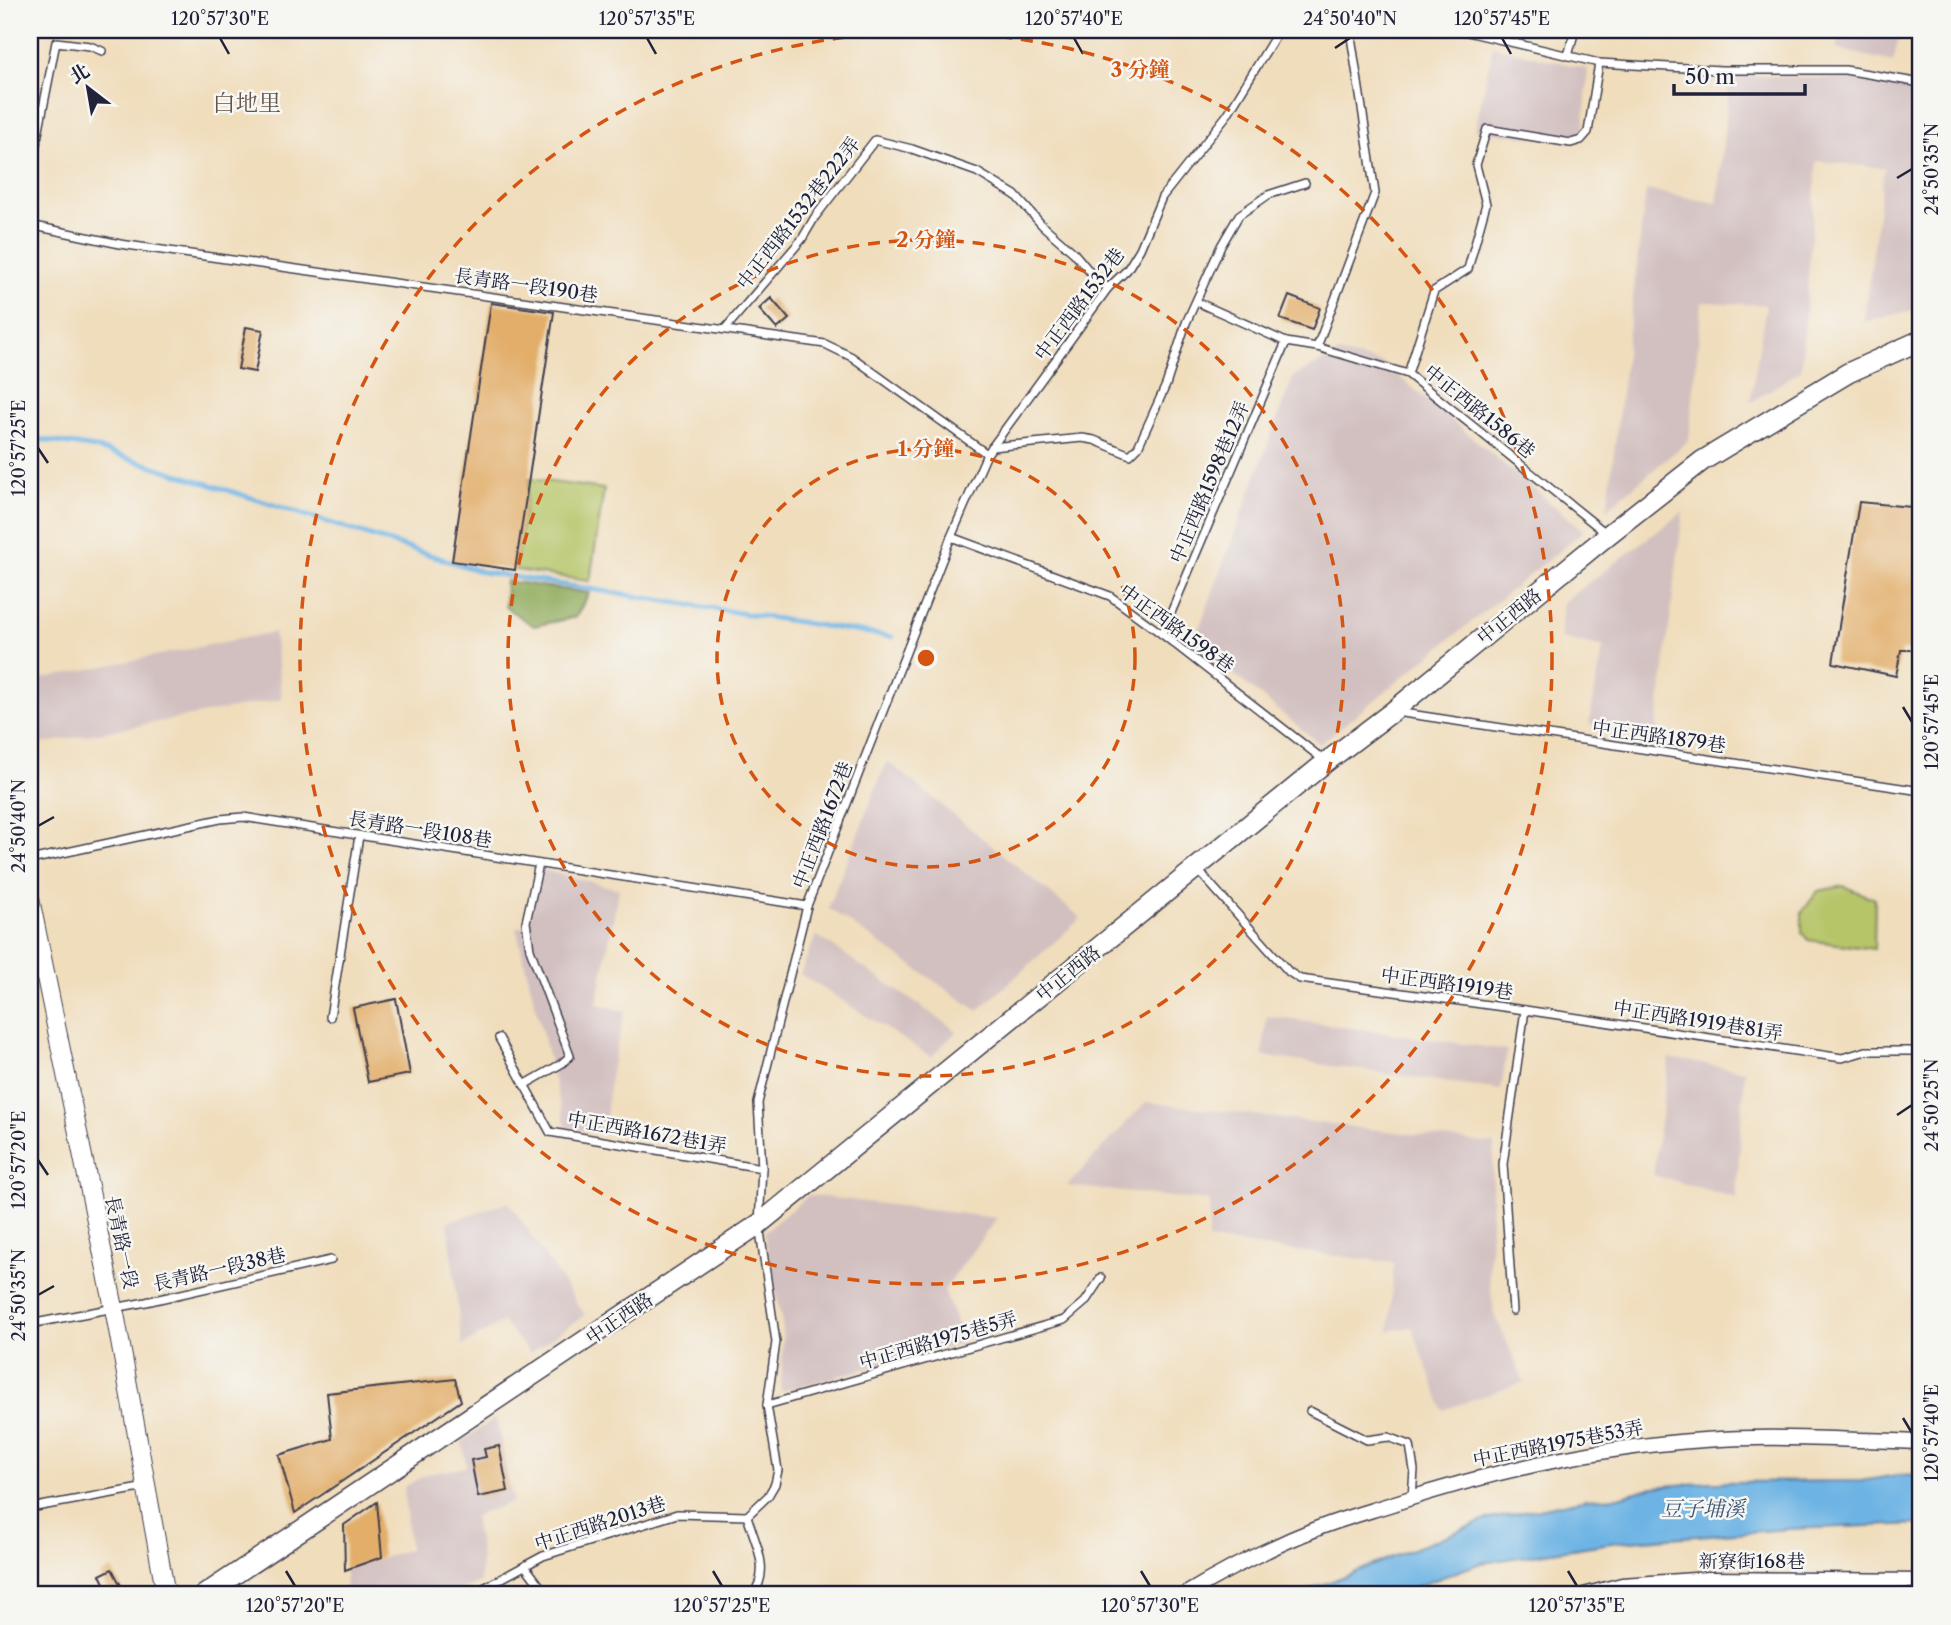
<svg xmlns="http://www.w3.org/2000/svg" width="1951" height="1625" viewBox="0 0 1951 1625" font-family="'Libre Caslon Text','Noto Serif TC',serif">
  <style>
    .industrial { fill: #d2bfc0 }
    .green { fill: #b6c568; stroke: #6c7452; stroke-width: 2 }
    .forest { fill: #90aa5c; stroke: #59664c; stroke-width: 2 }
    .water { fill: #6db4e4; stroke: #486b90; stroke-width: 2 }
    .lines { fill: none; stroke-linecap: round; stroke-linejoin: round }
    .stream { stroke: #6db4e4; stroke-width: 5 }
    .building { fill: #e2ae6a }
    .service-casing { stroke: #413e4e; stroke-width: 10 }
    .minor-casing { stroke: #413e4e; stroke-width: 17 }
    .tertiary-casing { stroke: #413e4e; stroke-width: 20 }
    .secondary-casing { stroke: #413e4e; stroke-width: 22 }
    .service { stroke: #fff; stroke-width: 7 }
    .minor { stroke: #fff; stroke-width: 14 }
    .tertiary { stroke: #fff; stroke-width: 18 }
    .secondary { stroke: #fff; stroke-width: 19 }
    .ticks { fill: none; stroke: #22223b; stroke-width: 2.5 }
    .ring { fill: none; stroke: #d45411; stroke-width: 3.5; stroke-dasharray: 12 9 }
    .labels { text-anchor: middle; stroke-width: 5; stroke-linejoin: round; paint-order: stroke }
    .street-label { font-size: 19px; fill: #22223b; stroke: #f6f6f2 }
    .water-label { font-size: 21px; font-style: italic; fill: #3c5576; stroke: #f6f6f2 }
    .quarter-label { font-size: 23px; fill: #65534b; stroke: #f6f6f2 }
    .centre { fill: #d45411; stroke: #f6f6f2; stroke-width: 3.5 }
    .ring-label { font-size: 21px; text-anchor: middle; font-weight: bold; fill: #d45411; stroke: #f6f6f2; stroke-width: 5; stroke-linejoin: round; paint-order: stroke }
    .neatline { fill: none; stroke: #22223b; stroke-width: 2.5 }
    .ticks-label { font-size: 18px; text-anchor: middle; fill: #22223b }
  </style>
  <rect width="100%" height="100%" fill="#f6f6f2"/>
  <filter id="ink" filterUnits="userSpaceOnUse"><feTurbulence type="fractalNoise" baseFrequency=".0143" numOctaves="2"/><feDisplacementMap in="SourceGraphic" scale="14" xChannelSelector="R" yChannelSelector="G"/><feConvolveMatrix kernelMatrix="1 2 1 2 8 2 1 2 1" color-interpolation-filters="sRGB"/></filter>
  <filter id="wash" filterUnits="userSpaceOnUse"><feTurbulence type="fractalNoise" baseFrequency=".00686" numOctaves="4" result="noise"/><feDisplacementMap in="SourceGraphic" scale="28" xChannelSelector="R" yChannelSelector="G"/><feGaussianBlur stdDeviation="1.57" result="paint"/><feColorMatrix in="noise" values="0 0 0 0 0 0 0 0 0 0 0 0 0 0 0 0 0 1.4 0 .05"/><feComposite in="paint" operator="in"/></filter>
  <g filter="url(#wash)">
    <rect width="100%" height="100%" fill="#f0ddbc"/>
    <g class="industrial">
      <polygon points="1840,30 1901,30 1893,62 1836,49"/>
      <polygon points="1493,46 1588,69 1584,127 1574,143 1475,130"/>
      <polygon points="1730,75 1893,80 1921,85 1921,308 1864,322 1884,168 1817,161 1801,370 1750,403 1766,305 1702,302 1689,440 1607,509 1646,190 1717,203"/>
      <polygon points="1339,353 1383,363 1584,531 1320,744 1194,642 1293,377"/>
      <polygon points="1683,512 1656,736 1589,724 1603,647 1560,639 1563,602"/>
      <polygon points="274,632 282,699 34,745 30,724 30,681"/>
      <polygon points="887,761 1081,918 978,1011 828,908"/>
      <polygon points="539,869 619,889 597,1004 625,1011 610,1075 605,1134 566,1127 516,928 529,925"/>
      <polygon points="816,935 957,1031 931,1057 800,974"/>
      <polygon points="1267,1016 1507,1050 1501,1090 1262,1056"/>
      <polygon points="1669,1058 1745,1071 1736,1198 1653,1175"/>
      <polygon points="1146,1102 1494,1144 1489,1275 1494,1312 1524,1382 1443,1410 1412,1327 1389,1331 1394,1263 1208,1240 1210,1201 1067,1186"/>
      <polygon points="809,1195 997,1218 944,1290 964,1343 781,1391 783,1329 764,1232"/>
      <polygon points="509,1202 585,1315 530,1353 503,1322 462,1346 448,1222"/>
      <polygon points="496,1418 513,1502 474,1516 481,1557 480,1582 448,1595 346,1595 345,1570 409,1549 404,1487 427,1474 466,1467 462,1441"/>
    </g>
    <g class="green">
      <polygon points="529,479 604,489 590,581 515,570"/>
      <polygon points="1843,886 1875,899 1874,949 1808,940 1802,933 1802,912 1818,891"/>
    </g>
    <polygon class="forest" points="506,581 589,593 576,617 534,626 505,607"/>
    <polygon class="water" points="1897,1475 1921,1476 1921,1524 1788,1529 1618,1542 1481,1563 1394,1595 1297,1595 1486,1520 1586,1499 1618,1497 1654,1487 1712,1482 1861,1481"/>
    <g class="lines">
      <g class="stream">
        <polyline points="30,438 96,448 483,572 892,637"/>
        <polyline points="1815,1591 1921,1591"/>
        <polyline points="1691,1595 1744,1590 1786,1590"/>
      </g>
    </g>
    <g id="blocks">
      <g class="building">
        <polygon points="1289,296 1320,308 1312,330 1280,319"/>
        <polygon points="771,298 789,319 777,329 759,309"/>
        <polygon points="491,303 554,312 515,570 452,561"/>
        <polygon points="246,327 263,330 255,372 238,369"/>
        <polygon points="1859,502 1921,508 1921,650 1901,650 1896,676 1833,663"/>
        <polygon points="396,999 410,1074 368,1082 353,1008"/>
        <polygon points="455,1379 461,1401 295,1513 279,1455 332,1439 327,1393"/>
        <polygon points="499,1446 508,1491 478,1497 471,1460 486,1457 484,1449"/>
        <polygon points="377,1502 382,1557 345,1570 344,1525"/>
        <polygon points="112,1569 126,1595 110,1595 100,1575"/>
      </g>
    </g>
  </g>
  <g filter="url(#ink)">
    <use href="#blocks" fill-opacity="0" stroke="#413e4e" stroke-width="2"/>
    <g class="lines">
      <defs>
        <g id="service">
          <polyline points="1459,30 1599,63 1721,70 1845,70 1921,83"/>
          <polyline points="1568,56 1575,30"/>
          <polyline points="30,175 56,42 90,46 102,51"/>
          <polyline points="30,225 120,244 825,344 852,357 987,454"/>
          <polyline points="1197,302 1286,342 1317,347 1408,374 1607,534"/>
          <polyline points="725,329 802,239 815,217 875,140 912,149 977,172 1015,195 1042,225 1074,253 1090,272 1108,288"/>
          <polyline points="1317,347 1375,193 1350,30"/>
          <polyline points="1408,374 1434,291 1468,269 1486,204 1476,165 1487,129 1571,143 1581,140 1588,132 1599,63"/>
          <polyline points="992,447 1082,438 1094,440 1130,455 1138,447 1166,385 1186,323 1221,246 1239,215 1268,195 1305,183"/>
          <polyline points="951,537 1110,596 1162,634 1325,761"/>
          <polyline points="1162,634 1286,342"/>
          <polyline points="1396,712 1921,791"/>
          <polyline points="30,860 220,819 243,817 807,906"/>
          <polyline points="1197,869 1289,972 1300,979 1525,1010 1503,1164 1513,1311"/>
          <polyline points="1525,1010 1842,1058 1866,1051 1921,1051"/>
          <polyline points="330,1017 359,836"/>
          <polyline points="499,1038 550,1132 762,1168"/>
          <polyline points="524,1085 561,1064 570,1056 530,949 526,922 539,864"/>
          <polyline points="30,1324 146,1302 331,1260"/>
          <polyline points="767,1405 1064,1320 1085,1302 1101,1278"/>
          <polyline points="1310,1411 1367,1440 1388,1437 1410,1445 1414,1470 1412,1497"/>
          <polyline points="30,1508 146,1487"/>
          <polyline points="747,1516 768,1496 775,1484 778,1470 767,1405 776,1342 759,1224 762,1168 758,1103 807,906 951,537 987,454 1108,288 1127,270 1140,249 1162,197 1227,115 1279,30"/>
          <path d="M747 1516C755 1542 772 1572 752 1595"/>
          <polyline points="525,1566 547,1595"/>
          <polyline points="1799,1581 1801,1595"/>
          <polyline points="471,1595 543,1556 677,1514 747,1516"/>
        </g>
        <g id="minor">
          <path d="M1184 1595C1226 1570 1270 1547 1316 1529 1341 1519 1367 1512 1392 1504 1493 1471 1597 1447 1704 1440 1776 1435 1849 1440 1921 1442"/>
          <polyline points="1584,1595 1622,1585 1709,1579 1921,1581"/>
        </g>
        <polyline id="tertiary" points="30,899 114,1308 166,1595"/>
        <polyline id="secondary" points="204,1595 759,1224 1326,762 1392,712 1608,535 1702,461 1848,373 1921,340"/>
      </defs>
      <use href="#service" class="service-casing"/>
      <use href="#minor" class="minor-casing"/>
      <use href="#tertiary" class="tertiary-casing"/>
      <use href="#secondary" class="secondary-casing"/>
      <use href="#service" class="service"/>
      <use href="#minor" class="minor"/>
      <use href="#tertiary" class="tertiary"/>
      <use href="#secondary" class="secondary"/>
    </g>
  </g>
  <path class="ticks" d="M220 38 229 54M647 38 656 54M1074 38 1083 54M1502 38 1511 54M1335 48 1350 38M1897 178 1912 169M38 448 48 463M1903 707 1912 722M38 826 54 817M1897 1115 1912 1105M38 1160 48 1175M38 1295 54 1286M1903 1418 1912 1433M286 1571 295 1586M713 1571 722 1586M1141 1571 1150 1586M1568 1571 1577 1586"/>
  <g class="ring">
    <circle cx="926" cy="658" r="209"/>
    <circle cx="926" cy="658" r="418"/>
    <circle cx="926" cy="658" r="626"/>
  </g>
  <g class="labels">
    <g class="street-label">
      <text transform="translate(798 213) rotate(-52)" y="7">中正西路1532巷222弄</text>
      <text transform="translate(526 285) rotate(8)" y="7">長青路一段190巷</text>
      <text transform="translate(1079 304) rotate(-53)" y="7">中正西路1532巷</text>
      <text transform="translate(1480 411) rotate(39)" y="7">中正西路1586巷</text>
      <text transform="translate(1209 482) rotate(-67)" y="7">中正西路1598巷12弄</text>
      <text transform="translate(1509 616) rotate(-39)" y="7">中正西路</text>
      <text transform="translate(1177 628) rotate(36)" y="7">中正西路1598巷</text>
      <text transform="translate(1659 736) rotate(8)" y="7">中正西路1879巷</text>
      <text transform="translate(822 825) rotate(-69)" y="7">中正西路1672巷</text>
      <text transform="translate(420 829) rotate(9)" y="7">長青路一段108巷</text>
      <text transform="translate(1068 973) rotate(-39)" y="7">中正西路</text>
      <text transform="translate(1447 983) rotate(8)" y="7">中正西路1919巷</text>
      <text transform="translate(1698 1020) rotate(9)" y="7">中正西路1919巷81弄</text>
      <text transform="translate(647 1132) rotate(10)" y="7">中正西路1672巷1弄</text>
      <text transform="translate(122 1242) rotate(78)" y="7">長青路一段</text>
      <text transform="translate(219 1269) rotate(-13)" y="7">長青路一段38巷</text>
      <text transform="translate(619 1318) rotate(-34)" y="7">中正西路</text>
      <text transform="translate(938 1340) rotate(-16)" y="7">中正西路1975巷5弄</text>
      <text transform="translate(1558 1443) rotate(-11)" y="7">中正西路1975巷53弄</text>
      <text transform="translate(600 1523) rotate(-18)" y="7">中正西路2013巷</text>
      <text x="1752" y="1568">新寮街168巷</text>
    </g>
    <g class="water-label">
      <text x="1703" y="1516">豆子埔溪</text>
    </g>
    <g class="quarter-label">
      <text x="247" y="111">白地里</text>
    </g>
  </g>
  <circle cx="926" cy="658" r="10" class="centre"/>
  <g class="ring-label">
    <text x="1140" y="77">3 分鐘</text>
    <text x="926" y="247">2 分鐘</text>
    <text x="926" y="456">1 分鐘</text>
  </g>
  <rect width="1951" height="1625" fill="none" stroke="#f6f6f2" stroke-width="77"/>
  <g transform="translate(88 88) rotate(329)" stroke="#f6f6f2" stroke-width="5" paint-order="stroke">
  <path d="M0-5L12 26L0 18L-12 26Z" fill="#22223b"/>
  <text y="-10" font-size="19" font-weight="bold" text-anchor="middle" fill="#22223b">北</text>
  </g>
  <path d="M1674 84v10h131v-10" fill="none" stroke="#22223b" stroke-width="3.5"/>
  <text x="1685" y="84" font-size="21" fill="#22223b" stroke="#f6f6f2" stroke-width="5" paint-order="stroke">50 m</text>
  <rect x="38" y="38" width="1874" height="1548" class="neatline"/>
  <g class="ticks-label">
    <text x="220" y="25">120°57'30"E</text>
    <text x="647" y="25">120°57'35"E</text>
    <text x="1074" y="25">120°57'40"E</text>
    <text x="1350" y="25">24°50'40"N</text>
    <text x="1502" y="25">120°57'45"E</text>
    <text transform="translate(1932 169) rotate(-90)" y="6">24°50'35"N</text>
    <text transform="translate(19 448) rotate(-90)" y="6">120°57'25"E</text>
    <text transform="translate(1932 722) rotate(-90)" y="6">120°57'45"E</text>
    <text transform="translate(19 826) rotate(-90)" y="6">24°50'40"N</text>
    <text transform="translate(1932 1105) rotate(-90)" y="6">24°50'25"N</text>
    <text transform="translate(19 1160) rotate(-90)" y="6">120°57'20"E</text>
    <text transform="translate(19 1295) rotate(-90)" y="6">24°50'35"N</text>
    <text transform="translate(1932 1433) rotate(-90)" y="6">120°57'40"E</text>
    <text x="295" y="1612">120°57'20"E</text>
    <text x="722" y="1612">120°57'25"E</text>
    <text x="1150" y="1612">120°57'30"E</text>
    <text x="1577" y="1612">120°57'35"E</text>
  </g>
</svg>
